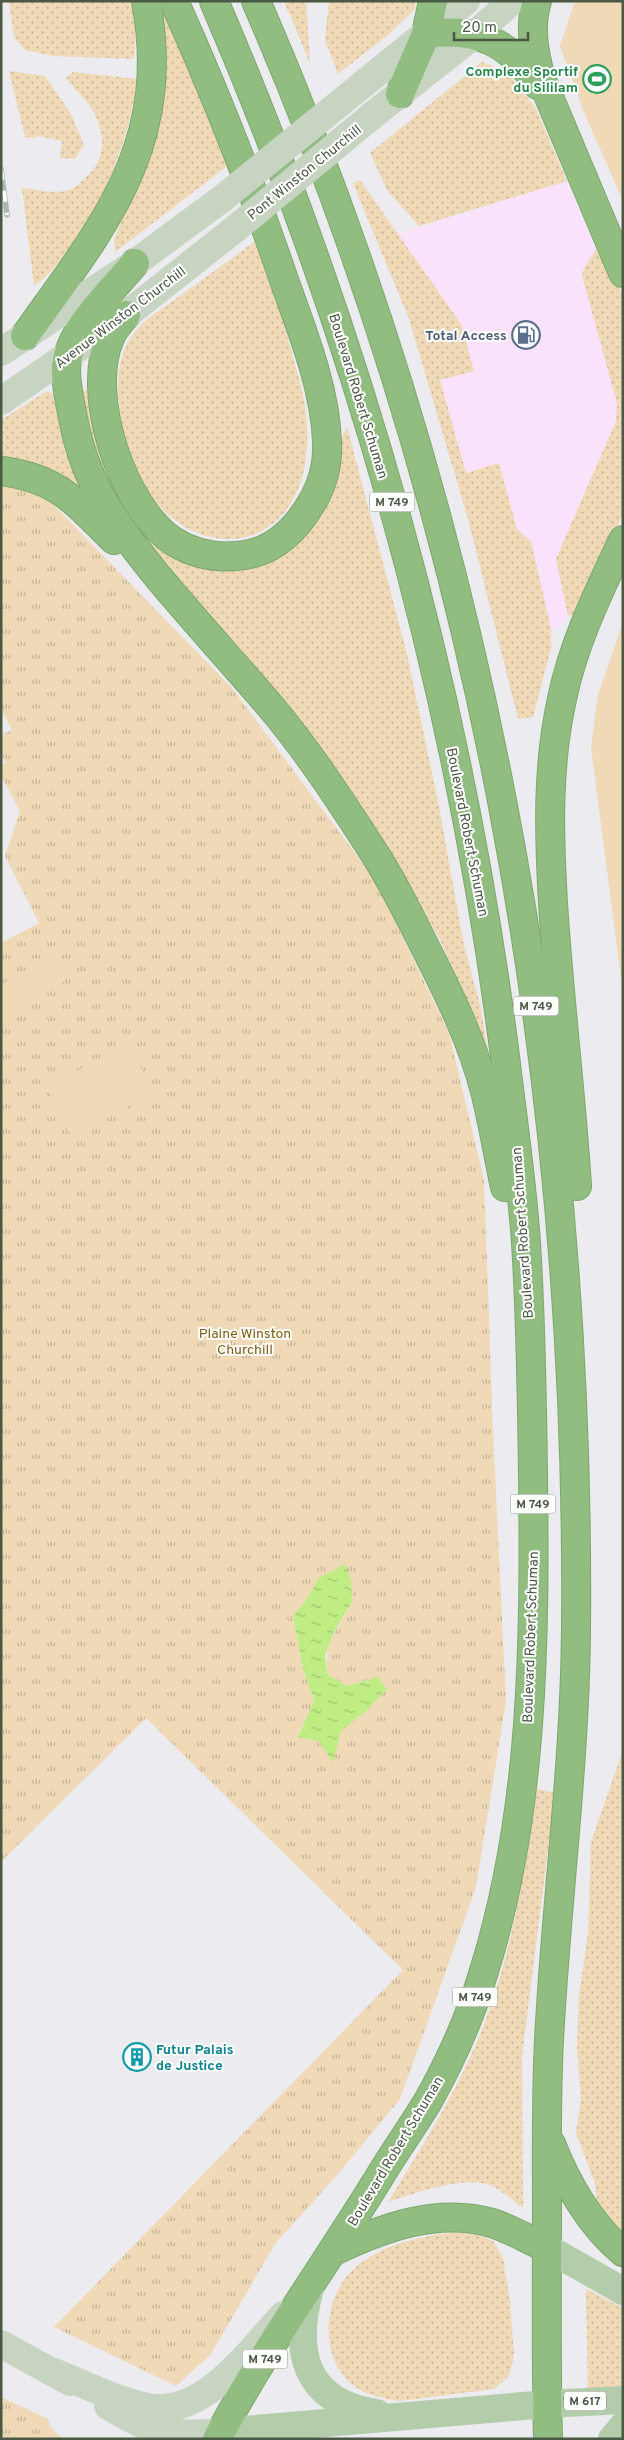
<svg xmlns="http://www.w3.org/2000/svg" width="624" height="2440" viewBox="0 0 624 2440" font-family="Overpass,sans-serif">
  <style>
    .commercial { fill: #fae2fc }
    .grass { fill: url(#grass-dots) }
    .park { fill: url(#park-tufts); fill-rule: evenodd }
    .pitch { fill: #efd9b7 }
    .water { fill: url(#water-ripples) }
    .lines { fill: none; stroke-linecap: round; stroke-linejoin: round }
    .highway-casing { stroke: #7ca86d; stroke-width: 30 }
    .minor { stroke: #c7d4c1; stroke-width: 28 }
    .major { stroke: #b3ccaa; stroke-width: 28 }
    .highway { stroke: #91bd81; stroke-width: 28 }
    .rail-casing { stroke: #afb6ad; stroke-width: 5.5 }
    .rail { stroke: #fff; stroke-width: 4; stroke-dasharray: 11; stroke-linecap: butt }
    .minor-bridge { stroke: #c7d4c1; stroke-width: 28 }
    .labels { text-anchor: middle; stroke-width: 4; stroke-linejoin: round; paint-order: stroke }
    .shield { fill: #fff; stroke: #808b7c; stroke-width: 1 }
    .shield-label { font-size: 12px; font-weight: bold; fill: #4a5944 }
    .leisure-label { font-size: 14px; font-weight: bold; fill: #27864d; stroke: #fff; text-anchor: end }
    .street-label { font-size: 14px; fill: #4a5944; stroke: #fff }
    .service-label { font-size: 14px; font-weight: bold; fill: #4e5e75; stroke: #fff; text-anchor: end }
    .park-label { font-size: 14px; fill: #7b5e14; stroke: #fff }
    .culture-label { font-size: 14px; font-weight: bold; fill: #0d838f; stroke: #fff; text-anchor: start }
  </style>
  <defs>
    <pattern id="grass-dots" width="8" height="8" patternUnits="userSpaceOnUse" patternTransform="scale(1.25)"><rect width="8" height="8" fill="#efd9b7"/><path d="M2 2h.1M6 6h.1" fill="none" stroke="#c4b396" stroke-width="1.8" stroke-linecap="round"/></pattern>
    <pattern id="park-tufts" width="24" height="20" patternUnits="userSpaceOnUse" patternTransform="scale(1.25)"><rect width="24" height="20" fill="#efd9b7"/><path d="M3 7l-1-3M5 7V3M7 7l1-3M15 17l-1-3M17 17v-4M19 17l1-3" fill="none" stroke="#c4b396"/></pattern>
    <pattern id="water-ripples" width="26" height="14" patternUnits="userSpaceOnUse" patternTransform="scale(1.25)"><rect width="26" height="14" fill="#bfed83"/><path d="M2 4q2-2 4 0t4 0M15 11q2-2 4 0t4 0" fill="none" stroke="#9dc36d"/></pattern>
  </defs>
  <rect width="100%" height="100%" fill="#ecebef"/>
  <polygon class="commercial" points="567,181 596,250 584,268 617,403 616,421 556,559 568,616 560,626 551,629 531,542 517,529 499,463 466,473 398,234"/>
  <g class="grass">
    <polygon points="9,1 131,1 136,25 134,59 54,56 25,50 14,37"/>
    <polygon points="157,1 163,1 230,164 115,252 114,240 145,162"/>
    <polygon points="284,1 306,1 310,63"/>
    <polygon points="329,1 415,1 415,9 388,35 338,74 325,40"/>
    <polygon points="482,62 507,72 535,107 567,181 419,226 387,190 370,153"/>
    <polygon points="9,71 45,76 71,114 84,145 75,159 60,158 62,141 37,136 34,138 25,137"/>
    <path d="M73 72 138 79C128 141 106 200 68 250 57 264 49 276 34 286L22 188C37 190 58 195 72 189 76 187 81 182 84 179 105 162 106 140 96 117 90 101 75 91 66 78Z"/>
    <polygon points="360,180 461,324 474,371 440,380 466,473 499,463 517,529 531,542 551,629 551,648 533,717 518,719 468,519 409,319 353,183"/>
    <path d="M260 238 301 386C345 579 143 591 120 413 117 387 116 360 131 337 142 320 161 310 177 298 205 278 232 258 260 238Z"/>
    <polygon points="599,245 604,249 623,297 623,514 578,614 568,616 556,559 616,421 617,403 582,276 584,268"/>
    <polygon points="95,387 127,508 255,565 338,444 347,427 407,654 439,806 463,941 481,1009 490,1066 469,1006 439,938 390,856 318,746 240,651 144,546 108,497 76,394"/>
    <polygon points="47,391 53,394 55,404 60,403 81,485 79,486 1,462 1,420"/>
    <polygon points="623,1750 623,2237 598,2211 595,2184 576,2133 581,2099 577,2048 579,1995 588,1934 591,1842"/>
    <path d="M537 1789 555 1793 522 2056 523 2208C513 2201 504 2192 494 2187 469 2173 413 2194 388 2202 426 2140 466 2078 490 2008 515 1938 525 1862 537 1789Z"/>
    <path d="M469 2232 493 2241 503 2258 510 2301 514 2356 509 2376 494 2389 400 2401C386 2399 369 2396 357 2388 317 2361 322 2296 355 2268 385 2242 431 2233 469 2232Z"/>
    <polygon points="586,2289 623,2308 623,2389 588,2389"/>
  </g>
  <g class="park">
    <path d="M1 486 40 491 232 688 375 880 449 1033 484 1180 493 1431 506 1701 476 1887 400 2099 338 2174 275 2244 211 2354 176 2386 54 2327 403 1970 146 1718 1 1862V943L39 923 5 856 20 811 1 776V766L6 763 1 754V735L12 730 1 709ZM319 1578 352 1602C337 1632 323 1640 328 1675L347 1686 378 1677 387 1689 367 1710 341 1731 298 1736 314 1700 303 1669 293 1616 304 1603Z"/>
    <polygon points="1,2397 48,2419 50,2427 63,2439 1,2439"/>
  </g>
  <g class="pitch">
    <polygon points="575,1 623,1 623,201 584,112 560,46"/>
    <polygon points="623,622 623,994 591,747 598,695"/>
    <polygon points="53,958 65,981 1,1013 1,984"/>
    <polygon points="129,1045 154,1093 72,1137 46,1086"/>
  </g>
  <polygon class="water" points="345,1564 351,1581 352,1602 334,1632 325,1656 328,1675 347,1686 378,1677 387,1689 367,1710 341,1731 333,1763 319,1741 298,1737 314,1700 303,1669 293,1616 304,1603 319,1578"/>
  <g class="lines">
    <defs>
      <g id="highway">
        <path d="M214 1C360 340 460 698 506 1064 513 1123 522 1183 526 1243 531 1320 532 1397 533 1474 535 1640 534 1811 484 1971 471 2015 451 2060 428 2101 413 2126 395 2151 380 2176 326 2264 265 2348 217 2439"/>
        <path d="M256 1C479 514 581 1071 576 1629 575 1766 556 1903 549 2040 546 2098 547 2156 547 2214 547 2289 546 2364 548 2439"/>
        <path d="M537 1C529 27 534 53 541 78L623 273"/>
        <path d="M426 34C478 27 509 42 538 85"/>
        <polyline points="400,94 426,34 433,1"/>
        <path d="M135 263C112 291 66 332 66 370 66 386 70 402 73 418 86 487 115 523 158 577 195 621 234 664 271 707 308 751 340 800 371 848 392 880 408 913 425 947 449 994 472 1041 485 1091 493 1123 498 1155 505 1187"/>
        <path d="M126 315C120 322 113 329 110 338 85 394 122 507 173 541 192 553 213 558 236 556 274 554 298 528 315 497 324 480 328 460 327 441 325 387 302 331 284 280 252 186 215 92 174 1"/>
        <path d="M25 336C103 226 173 146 146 1"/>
        <path d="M1 471C58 478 75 502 114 540"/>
        <path d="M577 1186C571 1092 559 998 553 903 549 835 547 766 562 699 573 644 599 591 623 540"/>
        <path d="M551 2144C566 2183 591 2226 623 2252"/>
        <path d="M334 2251C382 2228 438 2207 492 2223 511 2229 529 2240 547 2248"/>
      </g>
    </defs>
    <use href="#highway" class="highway-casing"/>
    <g class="minor">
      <polyline points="362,85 466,1"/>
      <polyline points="373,115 474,35 512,1"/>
      <polyline points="1,352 135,263 223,198"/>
      <polyline points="1,401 126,315 235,229"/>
      <polyline points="1,2344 70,2382"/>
      <path d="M54 2372C84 2384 115 2400 147 2407 204 2418 249 2351 283 2315"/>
      <path d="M108 2406C156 2434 166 2436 221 2432"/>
    </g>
    <g class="major">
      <polyline points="547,2248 623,2291"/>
      <path d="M310 2288C293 2351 303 2402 377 2413"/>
      <polyline points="221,2432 547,2404 623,2400"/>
      <polyline points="612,2439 623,2426"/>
    </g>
    <use href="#highway" class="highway"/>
    <defs>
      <polyline id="rail" points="1,169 7,215"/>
    </defs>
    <use href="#rail" class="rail-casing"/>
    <use href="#rail" class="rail"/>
    <g class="minor-bridge">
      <polyline points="223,198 362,85"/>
      <polyline points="235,229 373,115"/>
    </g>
  </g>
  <defs>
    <symbol id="stadium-ring" viewBox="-11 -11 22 22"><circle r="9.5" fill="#fff" stroke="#2e9e5b" stroke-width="1.5"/><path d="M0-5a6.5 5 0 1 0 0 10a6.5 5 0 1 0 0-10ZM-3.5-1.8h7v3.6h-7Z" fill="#2e9e5b"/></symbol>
    <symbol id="fuel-ring" viewBox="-11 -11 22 22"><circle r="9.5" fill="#fff" stroke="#5c6f8a" stroke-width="1.5"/><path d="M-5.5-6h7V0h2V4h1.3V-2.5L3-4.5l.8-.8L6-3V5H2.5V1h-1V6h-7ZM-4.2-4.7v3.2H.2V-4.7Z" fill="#5c6f8a"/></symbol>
    <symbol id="building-ring" viewBox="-11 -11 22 22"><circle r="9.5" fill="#fff" stroke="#0f9aa8" stroke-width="1.5"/><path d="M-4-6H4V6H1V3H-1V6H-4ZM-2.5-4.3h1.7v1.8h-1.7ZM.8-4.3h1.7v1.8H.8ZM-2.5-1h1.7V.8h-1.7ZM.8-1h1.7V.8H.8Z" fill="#0f9aa8"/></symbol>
  </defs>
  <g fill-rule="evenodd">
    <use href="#stadium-ring" x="581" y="63" width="32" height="32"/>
    <use href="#fuel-ring" x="510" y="319" width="32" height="32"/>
    <use href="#building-ring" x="121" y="2041" width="32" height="32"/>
  </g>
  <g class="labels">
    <g class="shield">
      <rect x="369.5" y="492.5" width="45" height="19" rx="4"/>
      <rect x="513.5" y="996.5" width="45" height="19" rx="4"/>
      <rect x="510.5" y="1494.5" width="45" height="19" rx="4"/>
      <rect x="452.5" y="1987.5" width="45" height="19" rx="4"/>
      <rect x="242.5" y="2349.5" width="45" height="19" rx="4"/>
      <rect x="564" y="2391.5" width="42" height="19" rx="4"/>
    </g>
    <g class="shield-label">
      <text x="392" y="506">M 749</text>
      <text x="536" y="1010">M 749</text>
      <text x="533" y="1508">M 749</text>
      <text x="475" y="2001">M 749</text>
      <text x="265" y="2363">M 749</text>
      <text x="585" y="2405">M 617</text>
    </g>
    <g class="leisure-label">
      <text x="578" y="76">Complexe Sportif<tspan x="578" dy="16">du Sililam</tspan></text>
    </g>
    <g class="street-label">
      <text transform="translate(304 172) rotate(-39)" y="5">Pont Winston Churchill</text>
      <text transform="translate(120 317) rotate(-37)" y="5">Avenue Winston Churchill</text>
      <text transform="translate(359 396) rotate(73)" y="5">Boulevard Robert Schuman</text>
      <text transform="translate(468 832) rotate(79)" y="5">Boulevard Robert Schuman</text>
      <text transform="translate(522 1233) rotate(-94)" y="5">Boulevard Robert Schuman</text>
      <text transform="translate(530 1637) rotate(-88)" y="5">Boulevard Robert Schuman</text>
      <text transform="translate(395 2151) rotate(-59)" y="5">Boulevard Robert Schuman</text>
    </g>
    <g class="service-label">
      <text x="507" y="340">Total Access</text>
    </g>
    <g class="park-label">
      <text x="245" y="1338">Plaine Winston<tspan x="245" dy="16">Churchill</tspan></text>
    </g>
    <g class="culture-label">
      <text x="156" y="2054">Futur Palais<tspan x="156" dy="16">de Justice</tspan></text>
    </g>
  </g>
  <rect width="624" height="2440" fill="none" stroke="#4a5944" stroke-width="5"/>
  <path d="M454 32v8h74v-8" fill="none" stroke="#4a5944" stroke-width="2.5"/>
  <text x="462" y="32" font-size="15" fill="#4a5944" stroke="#ffffff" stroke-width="4" paint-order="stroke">20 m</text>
</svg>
